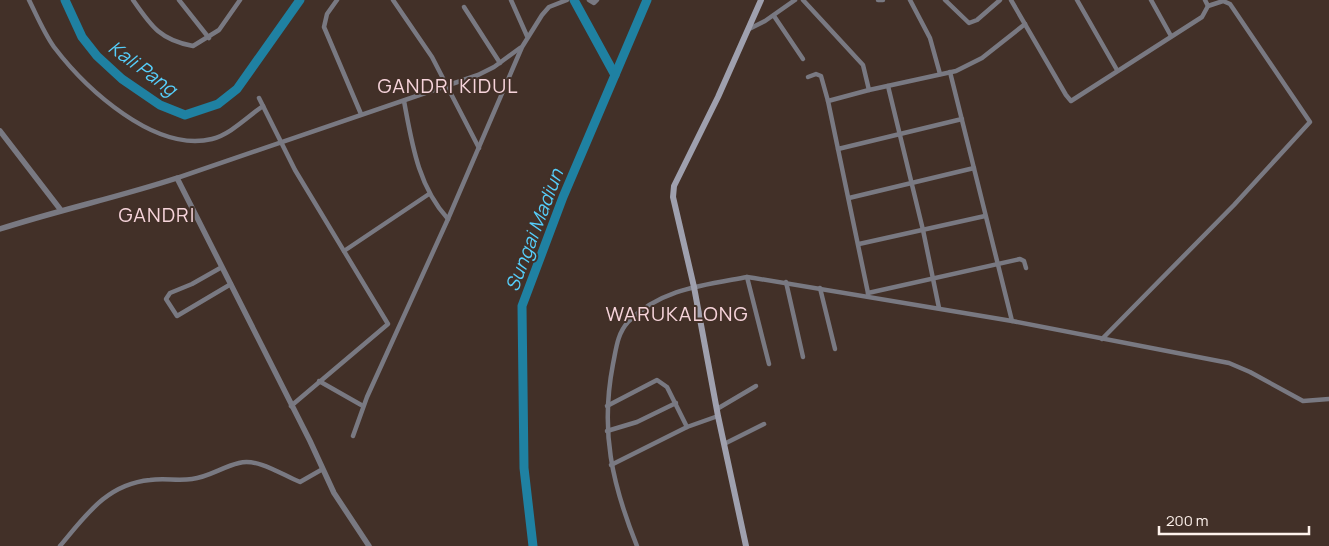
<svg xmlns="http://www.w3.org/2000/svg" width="1329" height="546" viewBox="0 0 1329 546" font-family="Manrope,sans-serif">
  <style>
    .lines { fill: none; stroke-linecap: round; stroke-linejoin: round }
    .river { stroke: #1f81a2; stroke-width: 9 }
    .minor { stroke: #797982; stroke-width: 4.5 }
    .tertiary { stroke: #797982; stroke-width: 5.5 }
    .secondary { stroke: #9fa0ae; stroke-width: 6 }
    .labels { text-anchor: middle; stroke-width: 4; stroke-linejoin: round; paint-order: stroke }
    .water-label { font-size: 19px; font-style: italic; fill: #56cefa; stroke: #423028 }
    .quarter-label { font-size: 20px; letter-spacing: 1px; fill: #f7d4db; stroke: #423028 }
  </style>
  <rect width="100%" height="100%" fill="#423028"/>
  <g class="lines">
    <g class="river">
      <polyline points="65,0 82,37 97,56 122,79 160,105 185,115 218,104 237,89 300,0"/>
      <polyline points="574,0 615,75"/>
      <polyline points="533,546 524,468 522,306 563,197 647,0"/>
    </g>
    <g class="minor">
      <path d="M29 0C37 16 44 33 54 47 86 89 155 153 212 139 231 134 247 117 263 106"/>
      <path d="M133 0C151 26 160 40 193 46L219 30 240 0"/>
      <polyline points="179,0 209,38"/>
      <polyline points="337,0 327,14 324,27 361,114"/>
      <polyline points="393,0 432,57 479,148"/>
      <polyline points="511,0 527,36"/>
      <polyline points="589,0 594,3 597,0"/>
      <polyline points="803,0 863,65 869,90"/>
      <polyline points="878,0 883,0"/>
      <polyline points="910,0 930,38 940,74"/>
      <polyline points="945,0 969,23 977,20 1000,0"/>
      <polyline points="1011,0 1066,95 1071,101 1202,17 1208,6 1205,0"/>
      <polyline points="1077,0 1117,70"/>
      <polyline points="1151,0 1171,36"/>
      <polyline points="464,7 500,63"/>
      <polyline points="774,16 803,59"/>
      <polyline points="749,29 765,21 795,0"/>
      <polyline points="950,72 1012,321"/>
      <polyline points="808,77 816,74 821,76 828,101"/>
      <polyline points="888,86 923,230 939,308"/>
      <polyline points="259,98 295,170 388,324 291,406"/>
      <path d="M404 101C412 144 418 186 448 219"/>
      <polyline points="838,149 962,119"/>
      <polyline points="177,178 478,75 494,67 520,48"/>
      <polyline points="849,198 974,168"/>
      <polyline points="859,244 985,216"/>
      <polyline points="344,251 429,194"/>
      <polyline points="222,267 192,284 170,293 166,299 177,316 231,284"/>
      <polyline points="747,277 769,364"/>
      <polyline points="786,282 803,357"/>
      <polyline points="820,288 835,349"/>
      <polyline points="868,293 828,101 869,90 956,71 982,58 1025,24"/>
      <polyline points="868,295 868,293 1020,259 1024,261 1026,268"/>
      <polyline points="1102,339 1234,205 1310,122 1230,4 1223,1 1208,6"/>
      <polyline points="319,381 363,406"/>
      <polyline points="607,406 657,380 667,387 687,427"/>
      <polyline points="717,409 756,386"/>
      <polyline points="607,431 637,422 676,403"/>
      <polyline points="353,436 367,397 448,219 522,47 542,15 549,7 567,0"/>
      <polyline points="724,444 764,424"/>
      <polyline points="611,465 687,427 718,416"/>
      <path d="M60 546C86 515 107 484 150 480 164 478 178 481 192 479 209 477 222 467 239 463 259 458 282 475 300 482L321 470"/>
      <path d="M637 546C612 484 600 431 613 364 616 350 617 334 628 322 660 289 704 285 747 277L754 278 1012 321 1229 363 1250 372 1303 401 1329 399"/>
    </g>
    <g class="tertiary">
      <polyline points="0,131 60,209"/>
      <path d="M0 229C59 210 119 197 177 178L310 441 334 493 369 546"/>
    </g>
    <polyline class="secondary" points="746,546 718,416 694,287 673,197 674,186 718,97 761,0"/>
  </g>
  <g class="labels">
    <g class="water-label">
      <text transform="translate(143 68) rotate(36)" y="7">Kali Pang</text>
      <text transform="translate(534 230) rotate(-69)" y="7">Sungai Madiun</text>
    </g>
    <g class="quarter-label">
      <text x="448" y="93">GANDRI KIDUL</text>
      <text x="157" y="222">GANDRI</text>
      <text x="677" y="321">WARUKALONG</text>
    </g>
  </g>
  <path d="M1159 526v8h150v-8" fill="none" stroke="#fef2ec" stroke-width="2.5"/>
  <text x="1166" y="526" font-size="15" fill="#fef2ec" stroke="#423028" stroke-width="4" paint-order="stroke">200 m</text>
</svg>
